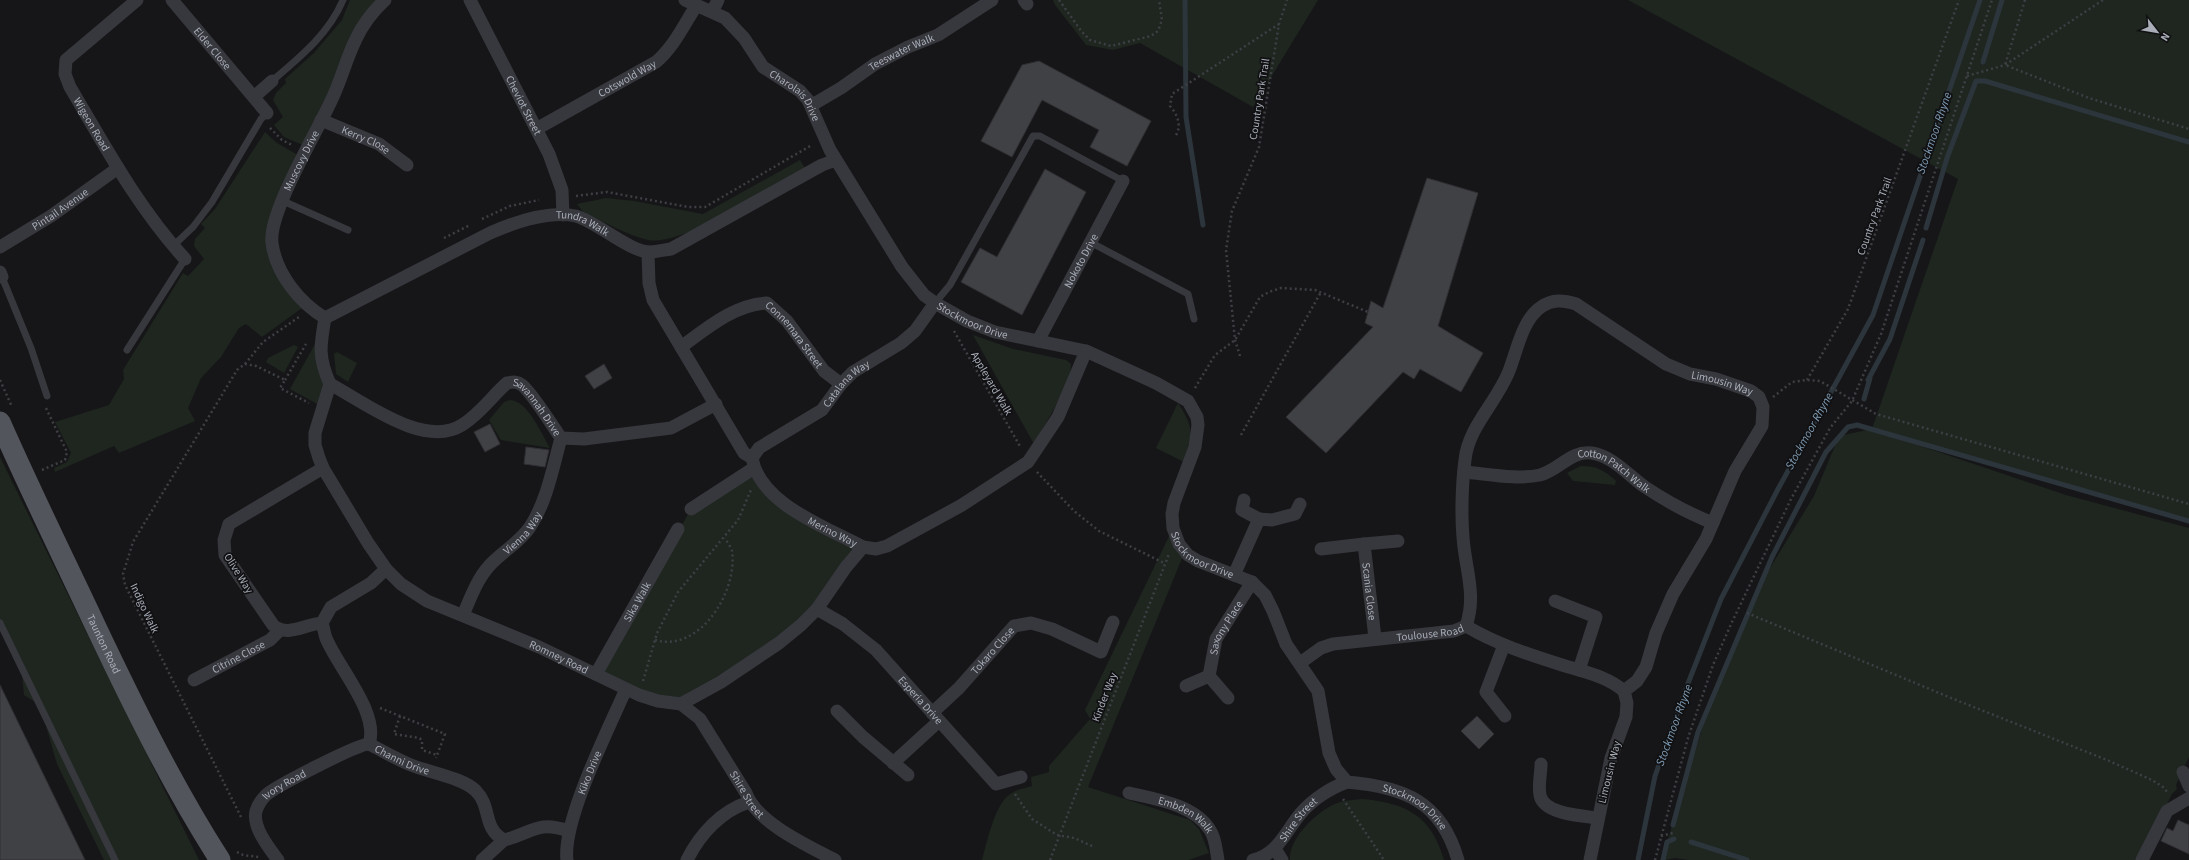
<svg xmlns="http://www.w3.org/2000/svg" width="2189" height="860" viewBox="0 0 2189 860" font-family="'Source Sans 3',sans-serif">
  <style>
    .green { fill: #1e261f }
    .lines { fill: none; stroke-linecap: round; stroke-linejoin: round }
    .stream { stroke: #2c353c; stroke-width: 5 }
    .building { fill: #404145; stroke: #303034 }
    .path { stroke: #3d3f44; stroke-width: 2.5; stroke-dasharray: 2 3; stroke-linecap: butt }
    .service { stroke: #37383d; stroke-width: 7 }
    .minor { stroke: #37383d; stroke-width: 13 }
    .primary { stroke: #53555c; stroke-width: 21 }
    .labels { text-anchor: middle; stroke-width: 3.5; stroke-linejoin: round; paint-order: stroke }
    .street-label { font-size: 11px; fill: #a8adb8; stroke: #111113 }
    .water-label { font-size: 12px; font-style: italic; fill: #7f9bb3; stroke: #111113 }
  </style>
  <rect width="100%" height="100%" fill="#161618"/>
  <g class="green">
    <polygon points="350,0 379,0 305,146 284,137 274,125 283,117 273,100 276,93 286,83 285,79 314,53 342,20"/>
    <polygon points="1053,0 1318,0 1253,107 1140,43 1113,50 1086,45 1055,5"/>
    <polygon points="1628,0 2189,0 2189,521 1885,434 2066,495 2189,528 2189,757 2176,785 2177,789 2172,794 2139,860 1689,860 1675,858 1665,860 1667,842 1712,697 1759,586 1814,496 1839,436 1872,429 1958,179"/>
    <polygon points="265,132 277,143 298,155 270,229 302,308 262,337 246,324 239,328 221,357 201,378 188,408 195,421 119,453 114,446 55,472 54,468 67,462 71,453 55,422 109,405 124,379 123,370 183,273 188,276 204,259 194,246 195,239 205,228 201,224 215,209"/>
    <path d="M800 160 805 168C772 187 684 247 648 240 626 235 603 221 583 212L577 204 606 198 634 201 703 214Z"/>
    <path d="M973 335 1013 349 1066 360 1071 364C1072 383 1044 425 1034 444Z"/>
    <polygon points="315,344 317,347 325,395 319,405 290,389"/>
    <polygon points="294,345 298,347 284,373 266,362 268,358"/>
    <polygon points="337,352 357,363 348,382 336,374 334,354"/>
    <path d="M510 400C528 401 541 433 550 448L501 440 489 420 504 402Z"/>
    <path d="M1178 403C1195 429 1192 434 1184 462L1156 448Z"/>
    <polygon points="0,457 199,860 104,860 57,764 40,705 24,695 21,663 0,626"/>
    <path d="M1581 466C1597 466 1604 470 1616 481L1615 485 1573 481 1567 473Z"/>
    <polygon points="754,468 766,487 863,547 817,609 681,704 596,674 691,509"/>
    <path d="M1173 528 1185 551 1088 787 1190 820 1199 829 1209 853 1188 860H982C987 843 995 801 1012 793 1018 789 1026 788 1032 786L1031 777 1049 772V766L1090 719 1085 710Z"/>
    <path d="M1362 799C1406 803 1431 815 1444 860H1290C1288 838 1320 808 1340 802 1347 800 1355 800 1362 799Z"/>
  </g>
  <g class="lines">
    <g class="stream">
      <polyline points="1185,0 1186,117 1203,225"/>
      <polyline points="1983,62 2002,0"/>
      <polyline points="1926,228 1947,158 1976,81 1985,81 2189,142"/>
      <polyline points="1864,399 1870,378 1868,380 1890,339 1923,240"/>
      <polyline points="1673,825 1698,732 1772,557 1826,452 1848,427 1857,425 2189,521"/>
      <polyline points="1691,842 1747,860"/>
      <polyline points="1638,860 1655,776 1687,686 1721,599 1777,491 1873,315 1980,0"/>
      <polyline points="1663,860 1667,842 1674,839"/>
    </g>
  </g>
  <g class="building">
    <polygon points="1039,61 1151,121 1127,166 1090,147 1099,130 1042,100 1012,157 981,141 1022,65"/>
    <polygon points="1045,169 1086,192 1022,315 961,282 980,248 997,257"/>
    <polygon points="1427,178 1478,193 1438,326 1483,353 1461,392 1420,369 1414,379 1403,372 1326,453 1286,417 1373,327 1365,323 1371,301 1383,308"/>
    <polygon points="604,364 612,378 594,389 585,376"/>
    <polygon points="490,424 500,444 485,452 474,432"/>
    <polygon points="526,447 549,450 545,467 524,464"/>
    <polygon points="0,685 85,860 0,860"/>
    <polygon points="1477,716 1494,734 1479,749 1461,731"/>
    <polygon points="2178,820 2189,825 2189,854 2161,841 2167,828 2173,831"/>
  </g>
  <g class="lines">
    <g class="path">
      <polyline points="1059,0 1082,32 1090,40 1111,46 1151,36 1158,31 1162,20 1159,0"/>
      <polyline points="2025,0 2005,65 2089,98 2189,129"/>
      <polyline points="1967,76 2005,65 2103,0"/>
      <polyline points="270,128 282,140 292,145"/>
      <path d="M1176 135C1182 125 1177 114 1170 106L1172 94 1279 24"/>
      <polyline points="576,196 607,192 688,207 705,207 812,145"/>
      <polyline points="482,219 510,206 539,200"/>
      <polyline points="444,238 470,225"/>
      <polyline points="954,331 1021,448"/>
      <polyline points="1240,356 1235,340 1226,250 1232,211 1259,147 1279,24 1287,0"/>
      <polyline points="245,364 263,342 299,317"/>
      <polyline points="0,380 12,407"/>
      <polyline points="285,380 306,344"/>
      <polyline points="1807,380 1848,309 1959,0"/>
      <polyline points="1195,388 1215,355 1235,340 1260,297 1269,292 1281,288 1315,290 1368,312"/>
      <polyline points="1773,397 1792,382 1807,380 1820,381 1876,414 2189,504"/>
      <polyline points="1241,435 1321,292"/>
      <polyline points="42,470 65,460 67,452 45,406"/>
      <polyline points="1037,472 1074,511 1099,531 1164,563"/>
      <polyline points="1747,613 1956,700 2107,760 2152,780 2163,787 2168,793"/>
      <path d="M655 640C700 653 738 591 732 551 731 547 727 542 725 538"/>
      <polyline points="643,681 657,633 678,592 738,520 751,490"/>
      <polyline points="380,708 445,734 436,758"/>
      <polyline points="400,716 394,734 419,738 422,740 422,750 437,755"/>
      <polyline points="1015,794 1032,819 1057,835 1074,838 1092,846"/>
      <polyline points="1343,799 1384,860"/>
      <polyline points="241,817 125,585 123,574 133,542 237,370 245,364 256,366 285,380 280,388 309,403"/>
      <polyline points="1661,836 1673,833"/>
      <polyline points="237,852 243,855 259,857"/>
      <polyline points="1050,860 1169,554"/>
      <polyline points="1655,860 1688,738 1713,665 1732,622 1791,499 1830,428 1852,401 1881,334 1992,0"/>
    </g>
    <g class="service">
      <path d="M272 81C299 58 329 34 343 0"/>
      <polyline points="283,201 348,230"/>
      <polyline points="1090,242 1188,294 1194,319"/>
      <polyline points="173,246 193,227 212,202 261,119 267,113"/>
      <polyline points="2,277 31,348 47,396"/>
      <polyline points="935,303 950,285 1033,136 1040,136 1123,181"/>
      <polyline points="127,350 185,259"/>
      <polyline points="0,623 115,860"/>
    </g>
    <g class="minor">
      <path id="s1" d="M137 0 66 60 65 74 70 87C105 146 138 208 185 259"/>
      <path id="s2" d="M172 0 267 113"/>
      <path id="s3" d="M470 0 549 154 562 190 563 215"/>
      <path id="s4" d="M685 0 725 18 744 38 763 67 800 91 808 100 830 150 902 267 924 295 935 303 967 321 995 332 1086 351 1156 383 1188 401 1197 417 1198 425 1195 447 1174 503 1172 514 1173 528 1179 544 1188 555 1198 561 1252 582 1265 595 1273 611 1286 644 1318 691 1329 753 1336 769 1347 782C1404 787 1441 801 1458 860"/>
      <polyline points="1024,0 1027,4"/>
      <polyline points="712,12 718,0"/>
      <polyline points="254,97 272,81"/>
      <path id="s5" d="M812 105 841 88 875 64 908 47 938 35 992 0"/>
      <path id="s6" d="M321 120 379 144 407 165"/>
      <path id="s7" d="M538 128 656 62C673 48 684 25 696 6"/>
      <path id="s8" d="M0 247 51 216 118 168"/>
      <path id="s9" d="M648 252 649 283 653 300 744 453 752 458C760 504 826 527 863 547L876 549 887 546 962 505 1028 462 1058 417 1086 351"/>
      <polyline points="0,272 2,277"/>
      <path id="s10" d="M325 318C320 346 318 357 330 384L315 433V445L319 458 323 468 368 543 386 569 401 584 427 601 539 647 639 695 658 701 681 704 721 682 779 643 801 625 817 609 846 567 863 547"/>
      <path id="s11" d="M325 318 490 233C515 222 548 210 576 216 597 222 630 252 650 252 656 252 664 250 671 249L822 165 836 160"/>
      <path id="s12" d="M325 318C300 303 276 274 272 243 268 213 317 132 331 101 341 81 346 59 356 39 363 24 373 11 385 0"/>
      <path id="s13" d="M1038 341 1123 181"/>
      <path id="s14" d="M681 347C706 329 735 304 767 303L787 321 824 371 841 384"/>
      <path id="s15" d="M330 384C364 402 424 449 462 425 480 414 492 396 507 383 513 382 517 381 522 385 533 394 551 424 561 438L584 439 671 428 716 404"/>
      <path id="s16" d="M752 458 759 448 822 410 841 384 853 372 901 343 915 331 935 303"/>
      <path id="s17" d="M1464 472C1488 474 1517 480 1540 475 1559 470 1571 450 1592 453 1613 456 1629 476 1645 487 1666 501 1690 514 1713 523"/>
      <polyline points="1244,500 1242,510 1259,519"/>
      <polyline points="691,509 754,468"/>
      <polyline points="1364,544 1398,541"/>
      <path id="s18" d="M1321 549 1364 544 1375 638"/>
      <path id="s19" d="M386 569 371 583 331 607 322 623C324 628 324 633 326 638 337 666 380 713 369 744 383 751 396 759 411 765 428 772 464 778 476 791 492 807 482 828 504 840 533 833 536 820 569 831"/>
      <polyline points="1234,575 1259,519 1272,520 1295,514 1300,504"/>
      <polyline points="1555,601 1596,617 1579,670"/>
      <path id="s20" d="M817 609 843 624 876 650 996 784 1021 777"/>
      <path id="s21" d="M463 615C471 597 477 579 490 565 503 551 519 543 530 527 547 501 553 467 561 438"/>
      <path d="M322 623C305 624 287 638 273 625L225 555 224 540 229 524 323 468"/>
      <path id="s22" d="M1466 626C1477 594 1465 569 1463 537 1461 515 1462 482 1465 460 1468 427 1497 402 1509 371 1517 351 1522 320 1541 307 1553 299 1563 300 1576 304L1666 364 1690 374 1716 379 1751 391 1759 397 1763 407 1762 426 1735 471 1706 539 1673 594 1656 633 1646 667 1637 681 1624 691 1627 703 1626 717 1611 758 1590 860"/>
      <polyline points="1504,645 1486,692 1505,716"/>
      <path id="s23" d="M1300 663 1321 648 1333 644 1454 631 1466 626C1496 644 1530 655 1562 665 1584 672 1607 676 1624 691"/>
      <path id="s24" d="M596 674 678 529"/>
      <polyline points="1209,676 1228,698"/>
      <path id="s25" d="M194 680 270 640 279 631"/>
      <path id="s26" d="M1186 686 1209 676 1216 639 1252 582"/>
      <path id="s27" d="M681 704 700 719 746 793C757 823 808 846 835 860"/>
      <polyline points="837,711 863,737 908,775"/>
      <path id="s28" d="M932 713 959 688 1014 626 1031 623 1052 629 1101 652 1113 622"/>
      <polyline points="893,763 939,721"/>
      <path d="M1541 764C1541 774 1538 785 1540 795 1543 814 1582 816 1598 818"/>
      <polyline points="2183,772 2189,786"/>
      <path id="s29" d="M1129 793C1156 799 1195 805 1210 830 1216 839 1216 850 1218 860"/>
      <polyline points="1275,849 1282,860"/>
      <path id="s30" d="M278 860C269 848 252 827 256 811 258 805 262 799 266 795 276 786 358 744 369 744"/>
      <polyline points="482,860 504,840"/>
      <path id="s31" d="M567 860C562 821 609 728 626 689"/>
      <path d="M687 860C700 834 721 811 749 802"/>
      <path id="s32" d="M1253 860C1278 854 1285 832 1301 813 1312 800 1330 788 1347 782"/>
      <polyline points="2142,860 2167,811 2189,798"/>
    </g>
    <path class="primary" id="s33" d="M0 422C30 490 63 557 95 625 133 705 172 785 220 860"/>
  </g>
  <g class="labels">
    <g class="street-label">
      <text dy="4" stroke="none"><textPath href="#s2" startOffset="63">Elder Close</textPath></text>
      <text dy="4" stroke="none"><textPath href="#s5" startOffset="104">Teeswater Walk</textPath></text>
      <text dy="4" stroke="none"><textPath href="#s7" startOffset="102">Cotswold Way</textPath></text>
      <text dy="4" stroke="none"><textPath href="#s4" startOffset="150">Charolais Drive</textPath></text>
      <text transform="translate(1259 99) rotate(-81)" y="4">Country Park Trail</text>
      <text dy="4" stroke="none"><textPath href="#s3" startOffset="118">Cheviot Street</textPath></text>
      <text dy="4" stroke="none"><textPath href="#s1" startOffset="164">Wigeon Road</textPath></text>
      <text dy="4" stroke="none"><textPath href="#s6" startOffset="49">Kerry Close</textPath></text>
      <text dy="4" stroke="none"><textPath href="#s12" startOffset="183">Muscovy Drive</textPath></text>
      <text dy="4" stroke="none"><textPath href="#s8" startOffset="71">Pintail Avenue</textPath></text>
      <text transform="translate(1874 216) rotate(-70)" y="4">Country Park Trail</text>
      <text dy="4" stroke="none"><textPath href="#s11" startOffset="283">Tundra Walk</textPath></text>
      <text dy="4" stroke="none"><textPath href="#s13" startOffset="91">Nokoto Drive</textPath></text>
      <text dy="4" stroke="none"><textPath href="#s4" startOffset="445">Stockmoor Drive</textPath></text>
      <text dy="4" stroke="none"><textPath href="#s14" startOffset="140">Connemara Street</textPath></text>
      <text transform="translate(992 383) rotate(60)" y="4">Appleyard Walk</text>
      <text dy="4" stroke="none"><textPath href="#s22" startOffset="544">Limousin Way</textPath></text>
      <text dy="4" stroke="none"><textPath href="#s16" startOffset="122">Catalana Way</textPath></text>
      <text dy="4" stroke="none"><textPath href="#s15" startOffset="248">Savannah Drive</textPath></text>
      <text dy="4" stroke="none"><textPath href="#s17" startOffset="161">Cotton Patch Walk</textPath></text>
      <text dy="4" stroke="none"><textPath href="#s21" startOffset="103">Vienna Way</textPath></text>
      <text dy="4" stroke="none"><textPath href="#s9" startOffset="349">Merino Way</textPath></text>
      <text dy="4" stroke="none"><textPath href="#s4" startOffset="853">Stockmoor Drive</textPath></text>
      <text transform="translate(239 573) rotate(58)" y="4">Olive Way</text>
      <text dy="4" stroke="none"><textPath href="#s18" startOffset="91">Scania Close</textPath></text>
      <text dy="4" stroke="none"><textPath href="#s24" startOffset="83">Sika Walk</textPath></text>
      <text transform="translate(145 608) rotate(65)" y="4">Indigo Walk</text>
      <text dy="4" stroke="none"><textPath href="#s26" startOffset="77">Saxony Place</textPath></text>
      <text dy="4" stroke="none"><textPath href="#s23" startOffset="136">Toulouse Road</textPath></text>
      <text dy="4" stroke="none"><textPath href="#s33" startOffset="245">Taunton Road</textPath></text>
      <text dy="4" stroke="none"><textPath href="#s28" startOffset="87">Tokaro Close</textPath></text>
      <text dy="4" stroke="none"><textPath href="#s25" startOffset="50">Citrine Close</textPath></text>
      <text dy="4" stroke="none"><textPath href="#s10" startOffset="470">Romney Road</textPath></text>
      <text transform="translate(1104 697) rotate(-69)" y="4">Kinder Way</text>
      <text dy="4" stroke="none"><textPath href="#s20" startOffset="139">Esperia Drive</textPath></text>
      <text dy="4" stroke="none"><textPath href="#s19" startOffset="255">Channi Drive</textPath></text>
      <text transform="translate(1609 772) rotate(-76)" y="4">Limousin Way</text>
      <text dy="4" stroke="none"><textPath href="#s31" startOffset="91">Kiko Drive</textPath></text>
      <text dy="4" stroke="none"><textPath href="#s30" startOffset="95">Ivory Road</textPath></text>
      <text dy="4" stroke="none"><textPath href="#s27" startOffset="113">Shire Street</textPath></text>
      <text dy="4" stroke="none"><textPath href="#s4" startOffset="1212">Stockmoor Drive</textPath></text>
      <text dy="4" stroke="none"><textPath href="#s29" startOffset="62">Embden Walk</textPath></text>
      <text dy="4" stroke="none"><textPath href="#s32" startOffset="62">Shire Street</textPath></text>
    </g>
    <g class="water-label">
      <text transform="translate(1934 133) rotate(-71)" y="4">Stockmoor Rhyne</text>
      <text transform="translate(1809 431) rotate(-61)" y="4">Stockmoor Rhyne</text>
      <text transform="translate(1674 725) rotate(-70)" y="4">Stockmoor Rhyne</text>
    </g>
  </g>
  <g transform="translate(2157 32) rotate(121)" stroke="#111113" stroke-width="3" paint-order="stroke">
  <path d="M0-3L7 15L0 10L-7 15Z" fill="#a8adb8"/>
  <text y="-6" font-size="11" font-weight="bold" text-anchor="middle" fill="#a8adb8">N</text>
  </g>
</svg>
